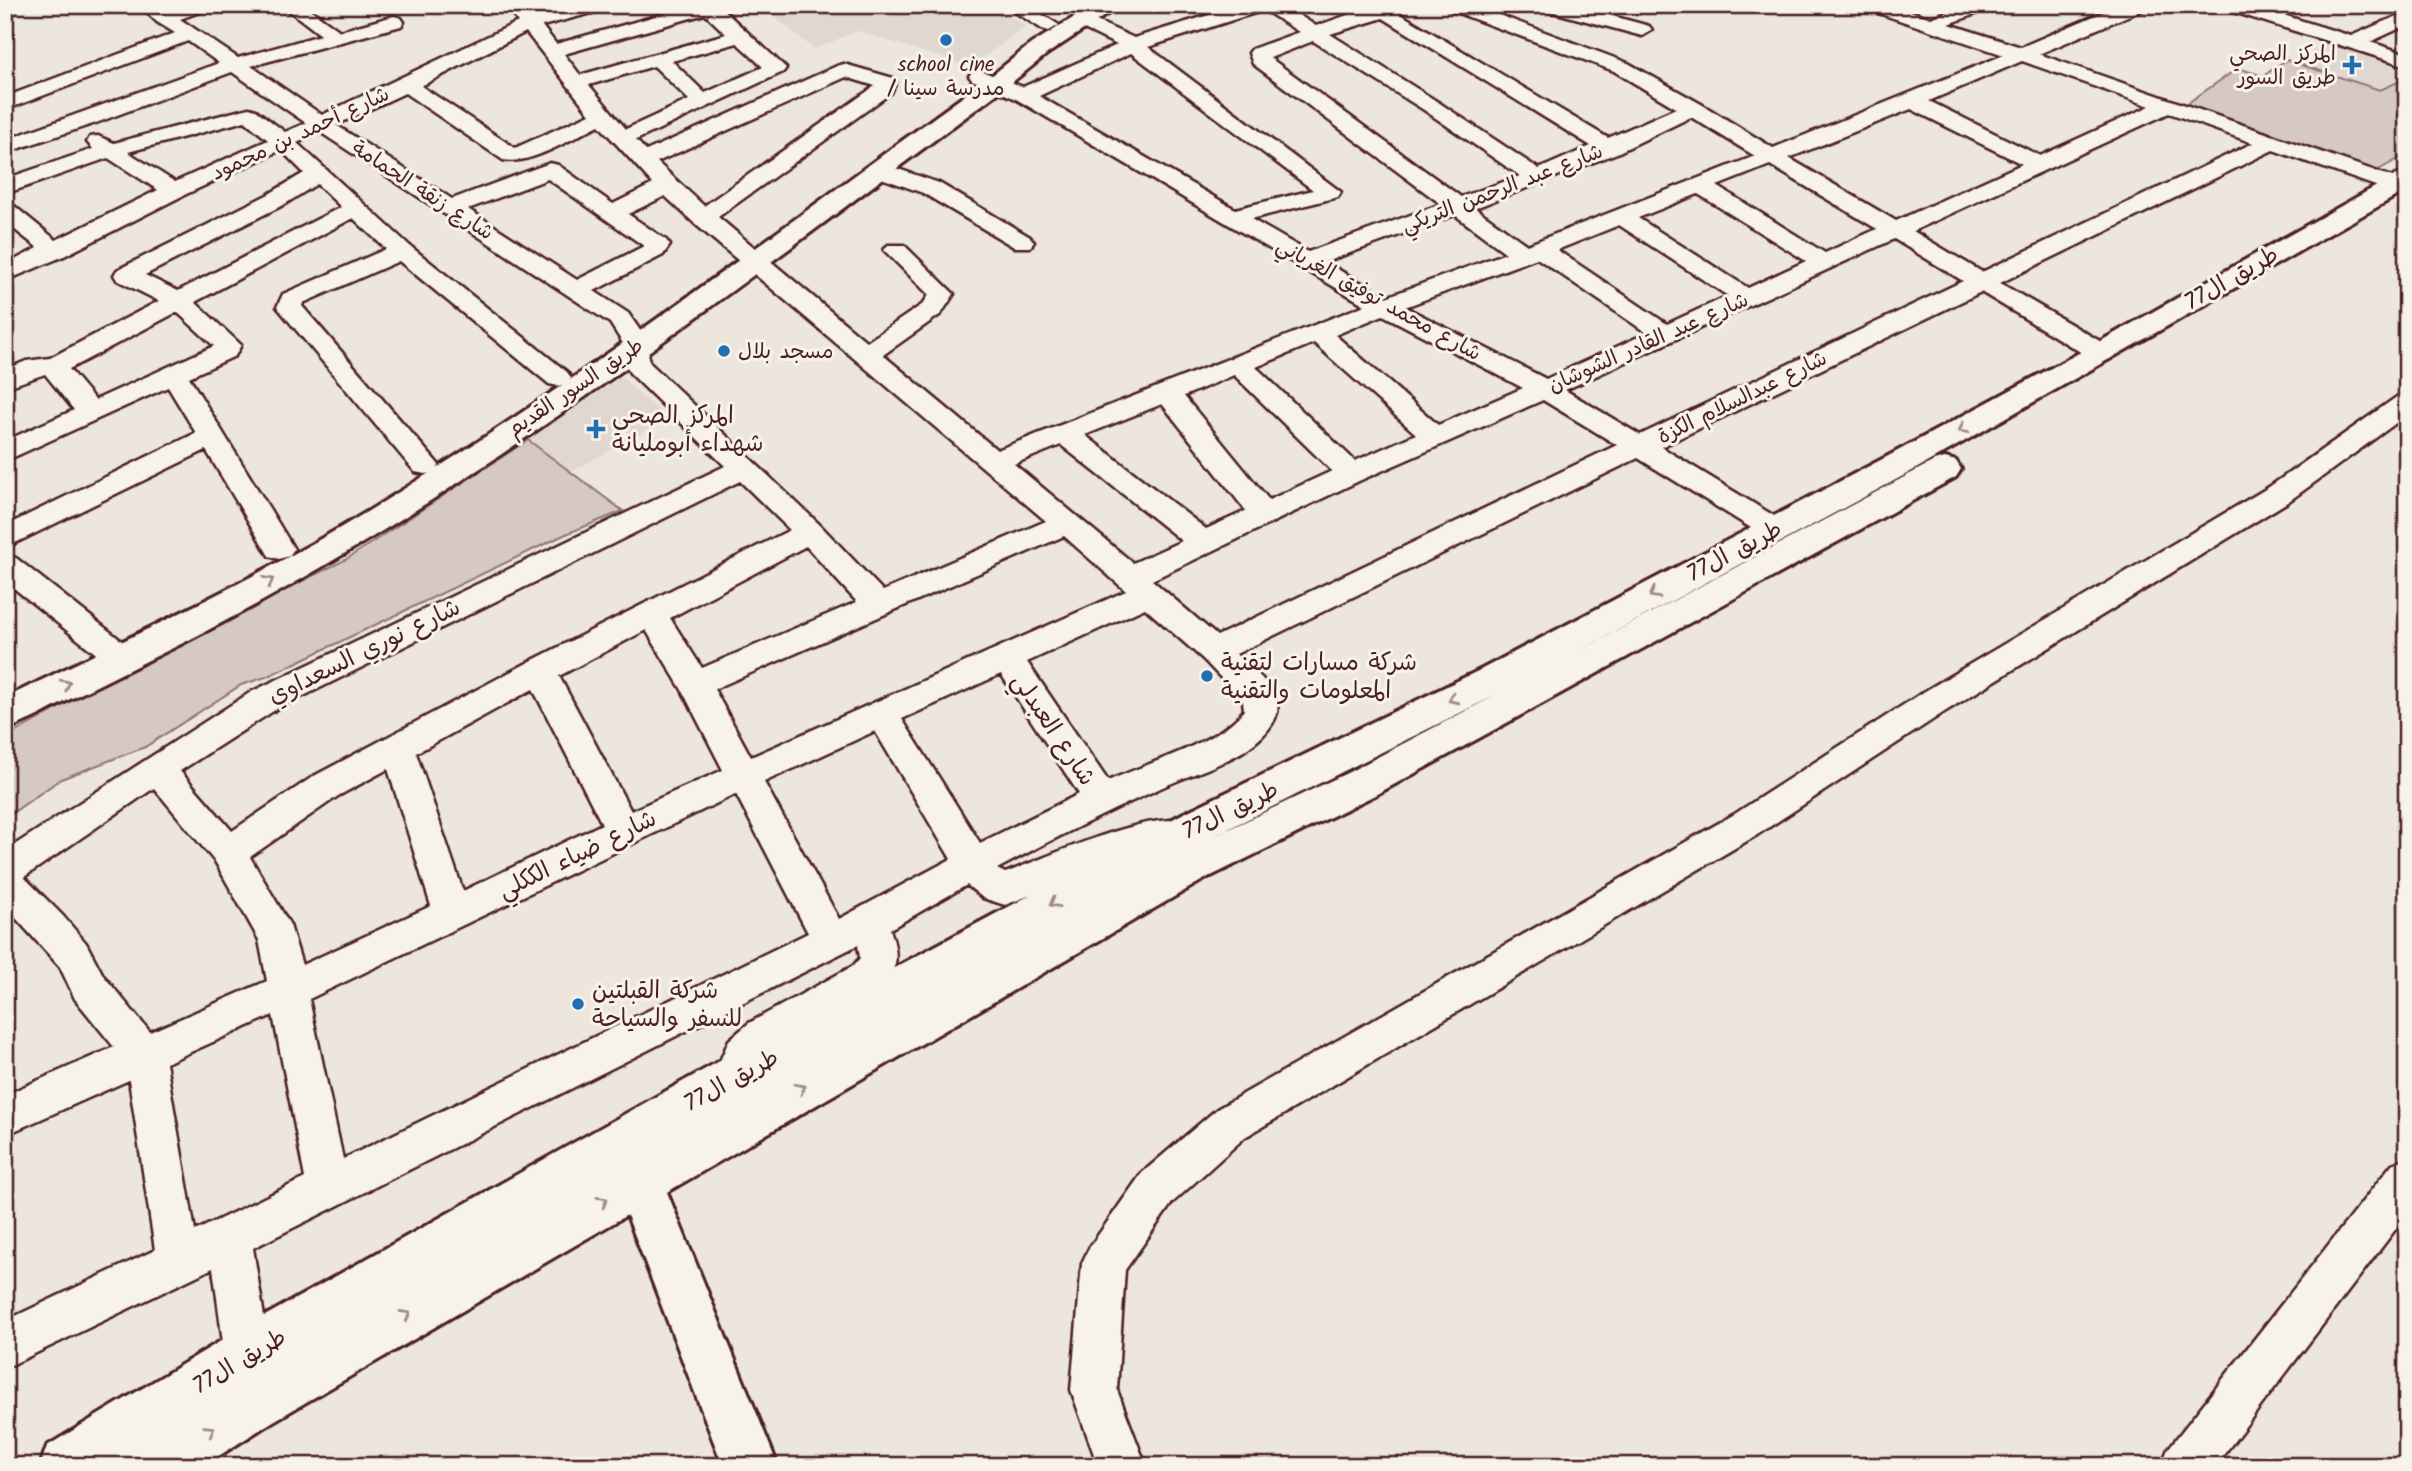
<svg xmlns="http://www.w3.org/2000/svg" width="2412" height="1471" viewBox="0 0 2412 1471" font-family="Kalam,'Playpen Sans Arabic',sans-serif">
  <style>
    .built { fill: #e0d7d0 }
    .green { fill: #d5c9c2; stroke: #907476; stroke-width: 2 }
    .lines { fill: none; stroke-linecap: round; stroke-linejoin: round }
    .minor-casing { stroke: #4a1f2b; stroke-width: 5 }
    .major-casing { stroke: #4a1f2b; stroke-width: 6 }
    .minor { fill: #f7f3e8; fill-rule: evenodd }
    .major { fill: #f7f3e8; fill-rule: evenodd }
    .oneway { stroke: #a0898a }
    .poi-dot { fill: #1f6fb2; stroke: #f7f3e8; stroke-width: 2.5 }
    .labels { text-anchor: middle; stroke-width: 6; stroke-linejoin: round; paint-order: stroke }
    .far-poi-label { font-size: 21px; fill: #4a1f2b; stroke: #f7f3e8; text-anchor: end }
    .far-street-label { font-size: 21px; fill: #4a1f2b; stroke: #f7f3e8 }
    .street-label { font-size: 24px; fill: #4a1f2b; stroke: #f7f3e8 }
    .poi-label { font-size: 24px; fill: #4a1f2b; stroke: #f7f3e8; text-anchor: start }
  </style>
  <rect width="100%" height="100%" fill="#ece6dd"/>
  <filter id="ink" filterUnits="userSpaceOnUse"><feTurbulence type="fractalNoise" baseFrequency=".0143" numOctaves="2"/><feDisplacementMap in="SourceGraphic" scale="14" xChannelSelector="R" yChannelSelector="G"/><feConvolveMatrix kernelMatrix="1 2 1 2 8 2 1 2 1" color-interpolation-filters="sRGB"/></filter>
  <g filter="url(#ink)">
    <g class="built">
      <polygon points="759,5 990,5 1026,26 970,67 858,31 814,49"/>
      <polygon points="2326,41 2407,66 2407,78 2380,90 2298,63"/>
      <polygon points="621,377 667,419 571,472 528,440"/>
    </g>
    <g class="green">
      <polygon points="2286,60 2380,90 2407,78 2407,154 2375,172 2182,107 2238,68 2263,76"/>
      <polygon points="528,440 623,511 566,534 266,677 241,685 145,747 61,779 5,818 5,738 163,650 345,560"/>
    </g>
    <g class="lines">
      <defs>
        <g id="minor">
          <path d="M139 5H161L168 10 182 5H210L208 9 180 19 238 58 321 35 282 5H304L340 31 394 16 401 18 404 22 401 26 251 66 322 115 518 22 506 5H525L534 17 577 5H609L607 9 542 26 556 44 695 5H718L786 68 783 72 636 140 646 151 837 66 844 64 893 78 896 82 891 93 718 217 867 342 923 304 929 295 884 250 888 245H904L954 294 941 314 883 355 997 450 1365 305 1016 99 972 80 969 76 972 72 979 70 1023 87 1117 45 1076 25 1073 21 1076 17 1083 15 1134 38 1242 5H1283L1316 26 1365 9 1387 6 1608 138 1676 108 1614 71 1447 9 1445 5H1472L1628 63 1701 104 1773 148 2004 55 1866 9 1864 5H1893L1931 18 1964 5H1991L1989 9 1949 24 2021 47 2120 5H2146L2144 9 2039 54 2407 182V197L2273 150 2000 283 2110 347 2114 353 2110 359 2101 361 2092 359 1981 292 1661 447 1784 522 1789 529 1784 536 1774 539 1764 536 1638 458 1236 654C1250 668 1282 690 1277 713 1273 729 1255 744 1242 752 1215 768 1183 777 1154 791 1101 815 1049 841 997 869L1005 873C1042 859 1150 810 1184 822L1190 832 1184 842 1125 859 1005 905 983 898 967 885 890 929C899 956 899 968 879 990L777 1049 758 1065 748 1088 734 1094 720 1088 714 1075 729 1040 749 1023 853 966 860 958 858 945 253 1248 273 1373 266 1389 250 1396 234 1389 227 1373 213 1268 5 1368V1321L155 1250 129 1080 5 1135V1095L114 1047 75 999 60 967 5 906V851L251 692 725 466 630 373 622 358 624 345 610 323 320 132 297 143 410 246 567 372 571 378 567 384 558 386 549 384 399 261 303 303 302 306 439 465 435 472 425 474 415 472 277 307 283 294 386 249 353 218 195 302 241 345 235 356 189 377 294 549 289 556 279 559 269 556 206 450 5 548V526L196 433 168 387 5 461V441L74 410 45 374 5 388V370L26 361 50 358 159 301 117 280 114 275 117 270 269 194 304 173 281 150 182 196 64 256 5 281V265L38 248 5 222V203L13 205 56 240 158 190 108 158 5 194V179L93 149 87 142 90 137 98 136 114 143 249 108 256 110 285 132 306 123 232 72 96 123 5 153V140L219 63 188 41 5 110V97L175 33 157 22ZM1264 10 1299 32 1252 49 1249 53 1253 64 1441 204 1308 252 1251 219 1338 197 1341 192 1148 47ZM705 14 726 34 580 75 564 54ZM1383 18 1591 146 1539 169 1438 102 1330 34ZM526 32 590 114 515 148 421 86ZM1313 41 1424 110 1520 176 1461 197 1270 58ZM737 43 763 67 705 93 672 61ZM1131 53 1313 190 1235 209 1039 96ZM2022 61 2150 106 2040 156 1929 101ZM654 66 689 100 626 129 589 85ZM846 77 875 86 704 206 657 162ZM405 93 503 160C530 166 574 137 599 125L653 184 613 204 558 165 550 163 452 199 336 125ZM1911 109 2022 164 1896 221 1789 158ZM2169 113 2253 143 1982 272 1913 231ZM1691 117 1755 156 1527 245 1475 208 1617 153ZM245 121 268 140 175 182 128 152ZM1770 165 1877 229 1825 253 1717 186ZM548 179 644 246 577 280 468 209ZM317 184 341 207 178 291 145 275 285 204ZM1698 194 1806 261 1748 288 1638 218ZM665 196 694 223 1046 521 883 591 820 525 650 363 648 358 650 345 628 313 594 291 663 255 670 245 666 240 628 214ZM1455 215 1506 253 1386 297 1325 262ZM1619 225 1728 296 1667 324 1557 250ZM1894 239 1963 281 1640 435 1565 390ZM1537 258 1647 333 1546 379 1405 307ZM177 312 214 346 95 400 69 369ZM1383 315 1523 388 1438 425 1335 335ZM1314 343 1416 434 1355 461 1256 367ZM1234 375 1332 471 1269 500 1184 396ZM1543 400 1617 445 1217 636 1152 580 1361 480ZM1162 404 1246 511 1206 529 1085 435ZM1061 445 1182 541 1133 563 1014 464ZM740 481 790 530 529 662 314 776 232 831 180 771 275 710ZM1064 536 1126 591 751 757 714 689ZM806 546 857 602 702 668 670 618ZM1145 608 1203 659 1243 701 1244 710C1221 742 1145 764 1108 781L1027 662ZM646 630 682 690 723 770 631 811 559 676ZM1001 674 1079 794 980 843 902 719ZM533 689 602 824 463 891 416 753ZM875 731 951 859 839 919 764 782ZM388 769 431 906 302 965 290 925 250 857 338 796ZM154 788 216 863 259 940 267 981 150 1032 103 975 86 943 63 916 24 877ZM736 794 808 933 343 1159 309 999ZM273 1015 305 1178 195 1231 166 1063Z"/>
          <polygon points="1004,5 1027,5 1059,25 1049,31 1042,29"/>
          <polygon points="1540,5 1572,5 1649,26 1652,30 1642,36 1542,9"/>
          <polygon points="2222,5 2251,5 2351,36 2407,12 2407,25 2370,42 2407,54 2407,66 2224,9"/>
          <polygon points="878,162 939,183 1030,237 1034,242 1030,247 1014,247 923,193 870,174 867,169 870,164"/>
          <polygon points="2407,394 2407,415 2289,501 1949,709 1757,835 1245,1137 1172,1203 1125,1270 1117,1390 1146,1466 1098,1466 1071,1390 1082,1263 1089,1248 1142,1173 1217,1109 1733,815 1925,691 2269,487 2398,396"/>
          <polygon points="5,554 16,558 132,649 137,657 132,665 121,669 110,665 5,581"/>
          <polygon points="2407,1158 2407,1214 2215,1466 2161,1466 2168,1449 2392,1164"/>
        </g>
        <g id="major">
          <polygon points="5,5 18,5 15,10 5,12"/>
          <path d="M1094 5H1121L1047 54 1006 87C740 283 479 493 183 643 145 662 108 680 70 699 49 710 28 722 5 730V698C128 638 253 581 370 510 585 379 786 224 990 77L1031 44Z"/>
          <path d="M2407 171V190L1914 470 1574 654 1934 461 1945 458 1956 461 1961 469 1956 477 1375 795 1203 880 667 1192 778 1466H723L627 1215 272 1422 203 1466H125L127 1461 118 1466H40L47 1446 229 1336 716 1063 1184 813 1482 669 1892 454 2090 347 2398 174ZM1496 695 1347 773 1212 837Z"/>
        </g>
      </defs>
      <use href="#minor" class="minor-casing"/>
      <use href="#major" class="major-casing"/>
      <use href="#minor" class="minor"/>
      <use href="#major" class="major"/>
    </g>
    <defs><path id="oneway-chevron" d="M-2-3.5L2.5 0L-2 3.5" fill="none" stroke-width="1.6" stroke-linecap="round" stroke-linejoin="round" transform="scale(1.75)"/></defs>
    <g class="oneway">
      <use href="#oneway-chevron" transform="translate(1963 429) rotate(151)"/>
      <use href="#oneway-chevron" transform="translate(269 581) rotate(-29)"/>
      <use href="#oneway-chevron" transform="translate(1654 594) rotate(152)"/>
      <use href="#oneway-chevron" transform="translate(66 684) rotate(-27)"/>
      <use href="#oneway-chevron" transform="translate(1453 699) rotate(153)"/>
      <use href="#oneway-chevron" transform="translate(1054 903) rotate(151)"/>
      <use href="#oneway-chevron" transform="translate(801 1088) rotate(-30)"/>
      <use href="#oneway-chevron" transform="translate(603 1201) rotate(-30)"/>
      <use href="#oneway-chevron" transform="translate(406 1315) rotate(-30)"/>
      <use href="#oneway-chevron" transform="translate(210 1430) rotate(-32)"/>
    </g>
  </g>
  <g class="poi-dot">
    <circle cx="946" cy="40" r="7"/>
    <path d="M2348.5 54.5h7v7h7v7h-7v7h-7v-7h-7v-7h7z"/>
    <circle cx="724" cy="351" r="7"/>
    <path d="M592.5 418.5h7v7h7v7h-7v7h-7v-7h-7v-7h7z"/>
    <circle cx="1207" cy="676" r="7"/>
    <circle cx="578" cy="1004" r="7"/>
  </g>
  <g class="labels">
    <g class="far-poi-label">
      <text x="2336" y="60">المركز الصحي<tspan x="2336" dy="24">طريق السور</tspan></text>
      <text x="946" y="71" text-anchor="middle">school cine<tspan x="946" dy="24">/ مدرسة سينا</tspan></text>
      <text x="738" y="358" text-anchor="start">مسجد بلال</text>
    </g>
    <g class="far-street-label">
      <text transform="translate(300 133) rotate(-25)" y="7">شارع أحمد بن محمود</text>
      <text transform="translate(1502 188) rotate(-21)" y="7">شارع عبد الرحمن التريكي</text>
      <text transform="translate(423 190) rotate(33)" y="7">شارع زنقة الحمامة</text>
      <text transform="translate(1379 299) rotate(29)" y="7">شارع محمد توفيق الغرياني</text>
      <text transform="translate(1648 342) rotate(-24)" y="7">شارع عبد القادر الشوشان</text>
      <text transform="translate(575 387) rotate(-34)" y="7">طريق السور القديم</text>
      <text transform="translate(1742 397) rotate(-26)" y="7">شارع عبدالسلام الكزة</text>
    </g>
    <g class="street-label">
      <text transform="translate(2231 278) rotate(-30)" y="8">طريق ال77</text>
      <text transform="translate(1734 551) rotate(-28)" y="8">طريق ال77</text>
      <text transform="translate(364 651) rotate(-26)" y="8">شارع نوري السعداوي</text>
      <text transform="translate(1054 729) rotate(56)" y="8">شارع العبدلي</text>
      <text transform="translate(1230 810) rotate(-26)" y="8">طريق ال77</text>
      <text transform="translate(577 854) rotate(-26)" y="8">شارع ضياء الككلي</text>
      <text transform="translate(731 1080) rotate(-29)" y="8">طريق ال77</text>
      <text transform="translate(239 1361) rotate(-31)" y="8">طريق ال77</text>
    </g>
    <g class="poi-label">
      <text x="612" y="423">المركز الصحي<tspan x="612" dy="28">شهداء أبومليانة</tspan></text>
      <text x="1221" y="670">شركة مسارات لتقنية<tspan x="1221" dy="28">المعلومات والتقنية</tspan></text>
      <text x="592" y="998">شركة القبلتين<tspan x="592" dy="28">للسفر والسياحة</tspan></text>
    </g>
  </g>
  <rect width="2412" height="1471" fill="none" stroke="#f7f3e8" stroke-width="28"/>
  <rect x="14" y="14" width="2384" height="1443" fill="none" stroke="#4a1f2b" stroke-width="2.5" filter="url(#ink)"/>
</svg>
